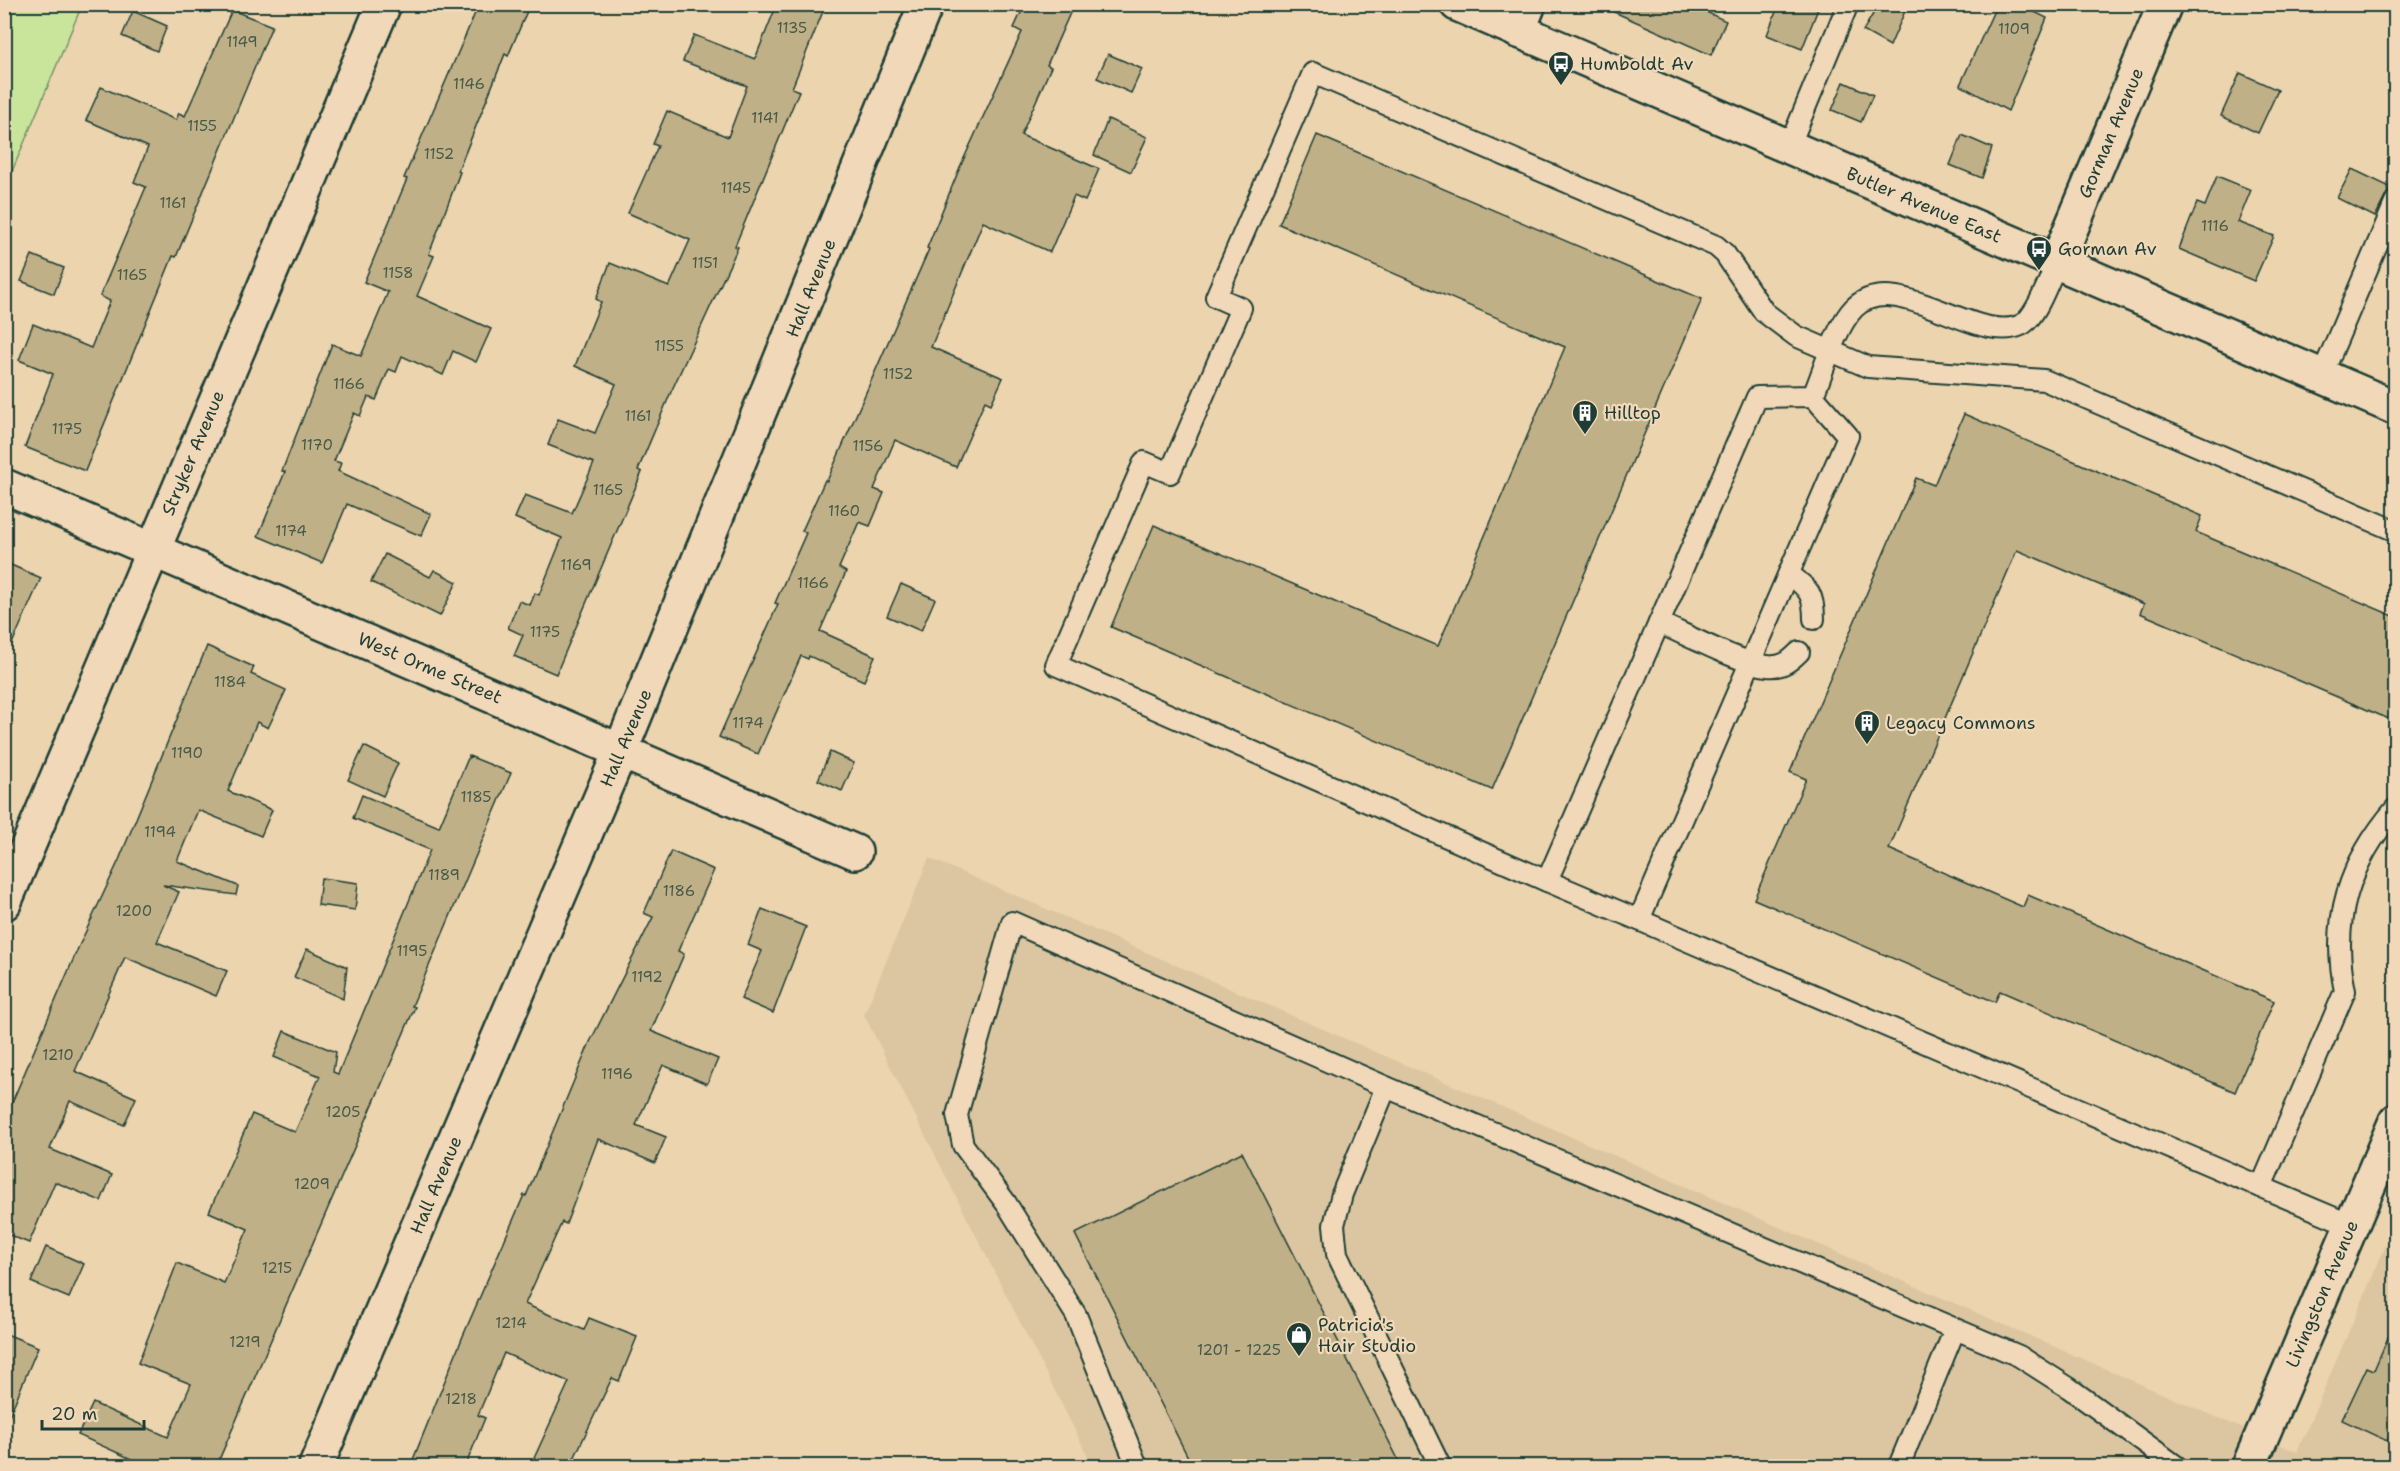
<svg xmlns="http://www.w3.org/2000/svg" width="2400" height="1471" viewBox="0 0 2400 1471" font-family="'Shantell Sans',sans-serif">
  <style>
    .built { fill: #dbc6a1 }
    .green { fill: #c9e59c; stroke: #749168; stroke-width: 1.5 }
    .building { fill: #c0b087; stroke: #1f3d34; stroke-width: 1.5 }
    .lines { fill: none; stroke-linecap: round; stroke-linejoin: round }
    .lane-casing { stroke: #1f3d34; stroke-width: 24 }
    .street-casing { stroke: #1f3d34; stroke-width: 38 }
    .secondary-casing { stroke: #1f3d34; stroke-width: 38 }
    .lane { stroke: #f0d8b8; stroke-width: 20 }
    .street { stroke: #f0d8b8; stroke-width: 33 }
    .secondary { stroke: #f0d8b8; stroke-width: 33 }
    .labels { text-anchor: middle; stroke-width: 4.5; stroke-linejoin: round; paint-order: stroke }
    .number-label { font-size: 15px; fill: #475a49 }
    .poi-label { font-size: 18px; fill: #1f3d34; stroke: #f0d8b8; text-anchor: start }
    .street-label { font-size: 18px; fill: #1f3d34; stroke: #f0d8b8 }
  </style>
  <rect width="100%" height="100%" fill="#ecd4af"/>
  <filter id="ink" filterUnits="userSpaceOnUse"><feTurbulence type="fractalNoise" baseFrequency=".0167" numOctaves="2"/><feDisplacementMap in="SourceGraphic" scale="12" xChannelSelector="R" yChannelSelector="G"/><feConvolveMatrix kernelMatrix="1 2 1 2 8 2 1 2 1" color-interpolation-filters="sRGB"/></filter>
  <g filter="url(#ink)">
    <polygon class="built" points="929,858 2297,1452 2395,1224 2395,1466 1093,1466 864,1015"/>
    <polygon class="green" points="5,4 82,5 5,188 4,5"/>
    <g class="building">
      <polygon points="479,4 530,4 508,56 505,54 458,171 460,172 429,254 434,256 417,296 491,329 476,362 453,351 443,375 402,356 396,372 389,369 376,400 368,397 360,416 354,413 334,461 341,463 338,471 431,514 421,536 347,504 322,563 258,536 285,472 282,471 332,344 361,356 388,292 364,282 407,179 404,178"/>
      <polygon points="777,4 826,4 792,88 799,91 735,246 738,247 671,392 638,470 642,472 556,674 514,656 523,635 508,628 519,601 530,605 535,593 539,595 562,538 515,518 525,495 572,513 594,463 548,445 558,419 595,433 616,384 575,366 601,302 596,299 610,263 669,287 690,240 628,213 658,146 653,144 667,111 728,137 747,86 683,61 694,35 755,59"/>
      <polygon points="1025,4 1074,4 1047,65 1051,67 1021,135 1099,169 1085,201 1074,196 1050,252 983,222 931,347 1003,378 991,404 985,401 956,467 895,440 874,489 884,493 870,526 859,522 839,568 846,572 820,631 875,656 864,681 809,656 808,659 801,656 758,754 719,737 778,604 775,603 806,533 802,531 825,480 827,481 929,249 927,248 960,167 1022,32 1014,28"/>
      <polygon points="1596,4 1689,4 1726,21 1711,55"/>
      <polygon points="1779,4 1820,4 1802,49 1767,35"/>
      <polygon points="1873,4 1908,4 1890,46 1863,31 1873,14"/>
      <polygon points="1997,4 2018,4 2047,18 2008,111 1960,85"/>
      <polygon points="232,10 272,26 176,257 173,256 85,471 25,447 53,374 19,360 33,324 91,348 110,301 100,296 146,187 134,182 148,147 86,120 101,87 176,120 179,113 185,116"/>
      <polygon points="133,11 167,26 157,51 122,36"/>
      <polygon points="1108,54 1142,69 1131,93 1097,78"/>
      <polygon points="2240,73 2278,90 2258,133 2221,116"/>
      <polygon points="1844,82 1873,95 1861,122 1832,110"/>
      <polygon points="1108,119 1147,137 1131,172 1094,155"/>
      <polygon points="1317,135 1702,299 1492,790 1111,627 1154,525 1438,646 1565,347 1279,224"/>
      <polygon points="1962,135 1992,148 1982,178 1950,165"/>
      <polygon points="2352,169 2390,187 2375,217 2337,198"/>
      <polygon points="2217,176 2251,190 2238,222 2274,236 2254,281 2179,249 2197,203 2205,206"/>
      <polygon points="32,255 64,268 54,294 21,281"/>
      <polygon points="1964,414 2202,516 2196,532 2396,617 2396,722 2140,613 2144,604 2017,550 1889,849 2023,907 2028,895 2274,1001 2235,1092 2000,991 1995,1002 1754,899 1806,779 1790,772 1916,478 1934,485"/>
      <polygon points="385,554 430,577 434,570 457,582 440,616 371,582"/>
      <polygon points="4,562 41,578 4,662"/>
      <polygon points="901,584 935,599 921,631 887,616"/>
      <polygon points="207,646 254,667 251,674 286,690 268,728 257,722 228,791 272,810 261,836 198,810 177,861 238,886 236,895 163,885 179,892 157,942 227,971 216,996 125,957 75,1071 136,1098 124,1125 70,1101 50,1149 112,1175 101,1201 55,1182 29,1243 4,1233 4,1121 79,946 119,860"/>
      <polygon points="364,746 398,763 383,796 348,780"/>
      <polygon points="830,752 854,763 842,791 818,780"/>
      <polygon points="469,756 511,773 412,1006 415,1007 219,1460 233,1467 149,1467 78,1435 93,1403 168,1437 191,1384 138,1363 177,1263 224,1283 248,1229 209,1212 252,1114 295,1132 320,1076 274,1057 284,1031 336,1052 333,1072 338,1074 430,850 353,818 362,795 439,827"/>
      <polygon points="671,851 714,870 678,951 684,954 651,1031 718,1059 707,1084 663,1065 636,1125 666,1137 655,1163 598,1139 566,1224 562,1222 525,1304 584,1330 589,1318 637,1337 619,1381 612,1378 570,1467 530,1467 569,1382 504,1353 478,1415 485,1418 465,1467 410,1467 463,1336 524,1195 526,1196 590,1042 653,917 644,913"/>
      <polygon points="321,878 358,883 355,910 318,905"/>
      <polygon points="762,909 806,927 773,1013 741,999 762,951 748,945"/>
      <polygon points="307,949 347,967 343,999 294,977"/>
      <polygon points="1242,1152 1402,1467 1193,1467 1075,1234"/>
      <polygon points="46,1247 84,1264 69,1298 31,1282"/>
      <polygon points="2396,1319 2396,1421 2387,1441 2342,1420 2367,1367 2374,1370"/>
      <polygon points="4,1333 38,1347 5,1426 4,1426"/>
    </g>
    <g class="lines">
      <defs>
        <g id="lane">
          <polyline points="1789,147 1848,4"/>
          <polyline points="2322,375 2396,201"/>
          <path d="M1813 396 1757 397 1547 881 1639 920 1848 436 1813 396C1824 370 1835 328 1854 308 1896 267 1977 346 2021 325 2036 318 2050 278 2057 262"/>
          <path d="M1789 574C1809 589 1814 594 1814 619"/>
          <path d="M1659 623C1685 634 1742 664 1767 666 1782 668 1790 661 1799 652"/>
          <polyline points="1547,881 1056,665 1144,462 1170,473 1241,308 1216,297 1313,73 1716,246 1725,254 1764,312 1796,336 1868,367 2044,380 2396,531"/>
          <path d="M1639 920 2261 1187 2345 991C2330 919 2349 863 2396 808"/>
          <polyline points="1386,1087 1342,1194 1334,1225 1337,1254 1440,1466"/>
          <polyline points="2261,1187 2351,1225"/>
          <polyline points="1137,1466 1076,1315 1006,1203 963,1145 957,1115 1012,922 1386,1087 2019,1356 2069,1388 2176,1466"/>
          <polyline points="1899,1466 1955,1329"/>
        </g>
        <g id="street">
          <polyline points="1518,31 1529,4"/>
          <polyline points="2057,262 2165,4"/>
          <polyline points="4,486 855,852"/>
          <polyline points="4,903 384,4"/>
          <polyline points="316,1466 621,750 926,4"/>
          <polyline points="2249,1466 2396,1121"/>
        </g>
        <polyline id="secondary" points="1457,4 2396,408"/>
      </defs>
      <use href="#lane" class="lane-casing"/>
      <use href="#street" class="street-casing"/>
      <use href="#secondary" class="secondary-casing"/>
      <use href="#lane" class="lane"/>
      <use href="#street" class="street"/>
      <use href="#secondary" class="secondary"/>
    </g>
  </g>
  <defs>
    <symbol id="bus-pin" viewBox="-11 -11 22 30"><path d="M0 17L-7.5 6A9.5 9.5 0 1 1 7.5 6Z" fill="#1f3d34" stroke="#f0d8b8"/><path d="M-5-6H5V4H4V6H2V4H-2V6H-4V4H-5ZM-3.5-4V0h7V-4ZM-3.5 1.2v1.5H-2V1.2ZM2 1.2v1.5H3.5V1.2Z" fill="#fff"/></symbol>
    <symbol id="building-pin" viewBox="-11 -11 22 30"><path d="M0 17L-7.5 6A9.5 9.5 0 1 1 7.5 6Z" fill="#1f3d34" stroke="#f0d8b8"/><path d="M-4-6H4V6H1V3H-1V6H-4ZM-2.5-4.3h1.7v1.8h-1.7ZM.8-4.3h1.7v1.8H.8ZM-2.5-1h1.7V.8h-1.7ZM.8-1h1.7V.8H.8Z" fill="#fff"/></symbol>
    <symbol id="shop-pin" viewBox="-11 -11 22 30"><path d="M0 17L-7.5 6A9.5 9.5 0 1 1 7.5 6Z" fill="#1f3d34" stroke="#f0d8b8"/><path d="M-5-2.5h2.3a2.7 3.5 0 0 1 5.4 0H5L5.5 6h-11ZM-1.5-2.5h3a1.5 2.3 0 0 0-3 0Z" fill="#fff"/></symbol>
  </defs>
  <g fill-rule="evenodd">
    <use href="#bus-pin" x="1546" y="49" width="30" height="40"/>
    <use href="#bus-pin" x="2024" y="234" width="30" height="40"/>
    <use href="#building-pin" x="1570" y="398" width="30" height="40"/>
    <use href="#building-pin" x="1852" y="708" width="30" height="40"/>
    <use href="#shop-pin" x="1284" y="1320" width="30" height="40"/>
  </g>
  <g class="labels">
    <g class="number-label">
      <text x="792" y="33">1135</text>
      <text x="2014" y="34">1109</text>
      <text x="242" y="47">1149</text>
      <text x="469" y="89">1146</text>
      <text x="765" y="123">1141</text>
      <text x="202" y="131">1155</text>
      <text x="439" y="159">1152</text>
      <text x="736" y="193">1145</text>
      <text x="173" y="208">1161</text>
      <text x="2215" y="231">1116</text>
      <text x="705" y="268">1151</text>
      <text x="398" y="278">1158</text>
      <text x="132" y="280">1165</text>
      <text x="669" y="351">1155</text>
      <text x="898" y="379">1152</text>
      <text x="349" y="389">1166</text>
      <text x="638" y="421">1161</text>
      <text x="67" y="434">1175</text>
      <text x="317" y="450">1170</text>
      <text x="868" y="451">1156</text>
      <text x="608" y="495">1165</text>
      <text x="844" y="516">1160</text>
      <text x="291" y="536">1174</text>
      <text x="576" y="570">1169</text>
      <text x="813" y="588">1166</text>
      <text x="545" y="637">1175</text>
      <text x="230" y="687">1184</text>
      <text x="748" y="728">1174</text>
      <text x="187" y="758">1190</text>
      <text x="476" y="802">1185</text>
      <text x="160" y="837">1194</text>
      <text x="444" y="880">1189</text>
      <text x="679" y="896">1186</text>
      <text x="134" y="916">1200</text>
      <text x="412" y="956">1195</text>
      <text x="647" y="982">1192</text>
      <text x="58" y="1060">1210</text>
      <text x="617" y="1079">1196</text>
      <text x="343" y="1117">1205</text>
      <text x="312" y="1189">1209</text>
      <text x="277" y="1273">1215</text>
      <text x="511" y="1328">1214</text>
      <text x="245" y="1347">1219</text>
      <text x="1239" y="1355">1201 - 1225</text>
      <text x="461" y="1404">1218</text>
    </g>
    <g class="poi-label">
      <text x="1580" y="70">Humboldt Av</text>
      <text x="2058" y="255">Gorman Av</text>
      <text x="1604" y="419">Hilltop</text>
      <text x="1886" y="729">Legacy Commons</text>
      <text x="1318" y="1331">Patricia's<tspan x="1318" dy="21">Hair Studio</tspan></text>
    </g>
    <g class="street-label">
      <text transform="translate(2111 133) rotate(-67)" y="6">Gorman Avenue</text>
      <text transform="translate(1924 205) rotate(23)" y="6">Butler Avenue East</text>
      <text transform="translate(811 288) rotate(-68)" y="6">Hall Avenue</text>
      <text transform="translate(193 453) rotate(-67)" y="6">Stryker Avenue</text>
      <text transform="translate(430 668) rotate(23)" y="6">West Orme Street</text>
      <text transform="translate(626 738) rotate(-67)" y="6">Hall Avenue</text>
      <text transform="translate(436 1185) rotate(-67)" y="6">Hall Avenue</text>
      <text transform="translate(2322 1294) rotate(-67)" y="6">Livingston Avenue</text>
    </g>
  </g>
  <rect width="2400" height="1471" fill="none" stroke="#f0d8b8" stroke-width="24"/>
  <rect x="12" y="12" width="2376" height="1447" fill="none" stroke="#1f3d34" stroke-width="2" filter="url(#ink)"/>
  <path d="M42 1420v9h102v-9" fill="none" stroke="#1f3d34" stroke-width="3"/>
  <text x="51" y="1420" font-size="18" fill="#1f3d34" stroke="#f0d8b8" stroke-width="4.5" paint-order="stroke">20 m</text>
</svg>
